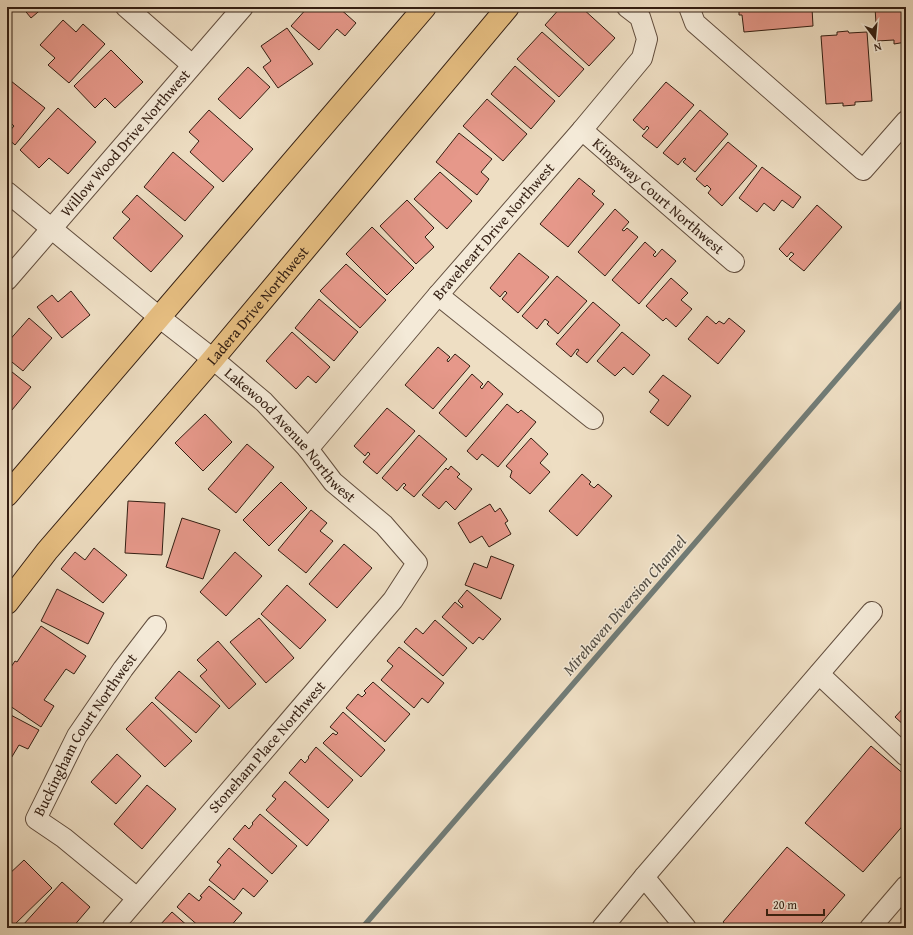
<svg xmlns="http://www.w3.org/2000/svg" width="913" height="935" viewBox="0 0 913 935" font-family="'Gentium Book Plus',serif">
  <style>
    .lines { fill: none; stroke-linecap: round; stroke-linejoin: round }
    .stream { stroke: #717c77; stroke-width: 5.5 }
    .building { fill: #e6988a; stroke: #331e12 }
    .minor-casing { stroke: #624e3e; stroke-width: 22 }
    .major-casing { stroke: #331e12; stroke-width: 24 }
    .minor { stroke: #f4ead8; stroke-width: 20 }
    .major { stroke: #e7bf82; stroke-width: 22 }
    .labels { text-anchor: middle; stroke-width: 3; stroke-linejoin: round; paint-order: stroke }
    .street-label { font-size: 15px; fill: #331e12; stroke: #f4ead8 }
    .water-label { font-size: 16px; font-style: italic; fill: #524d44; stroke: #f4ead8 }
  </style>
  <rect width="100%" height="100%" fill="#eedec3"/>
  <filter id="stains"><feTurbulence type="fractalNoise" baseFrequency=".005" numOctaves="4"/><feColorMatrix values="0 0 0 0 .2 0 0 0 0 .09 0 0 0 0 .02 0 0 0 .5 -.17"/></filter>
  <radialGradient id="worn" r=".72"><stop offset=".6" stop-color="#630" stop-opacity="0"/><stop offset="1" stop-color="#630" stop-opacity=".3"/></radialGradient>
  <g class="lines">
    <polyline class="stream" points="362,928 906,299"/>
  </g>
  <g class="building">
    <polygon points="22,7 44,7 31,18"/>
    <polygon points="308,7 338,7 356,23 345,36 337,29 319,50 291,26"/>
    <polygon points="561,7 581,7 615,38 589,66 545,25"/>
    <polygon points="739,7 813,7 812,8 813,26 744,32 742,15 739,15"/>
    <polygon points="875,7 906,7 906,42 894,44 894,40 877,41"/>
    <polygon points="63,20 76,32 83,24 105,44 69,83 48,65 55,58 40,45"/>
    <polygon points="287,28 313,64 278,88 263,67 271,61 261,46"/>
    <polygon points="848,31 849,33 867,32 872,101 855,102 855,105 843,106 843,103 826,104 821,36 837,35 837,32"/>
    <polygon points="542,32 584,69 559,97 517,59"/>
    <polygon points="111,50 143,82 115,108 105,98 95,108 74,86"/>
    <polygon points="515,66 555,101 531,129 491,94"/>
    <polygon points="248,67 270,87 240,119 218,99"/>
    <polygon points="11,81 45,108 15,145 7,138 7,134 14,126 7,120 7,86"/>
    <polygon points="666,82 694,105 657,148 642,136 649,128 647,126 644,130 633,120"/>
    <polygon points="487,99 527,134 503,161 463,126"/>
    <polygon points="58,108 96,142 68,174 49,158 39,168 20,150"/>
    <polygon points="209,110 253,149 223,182 190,152 199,141 189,132"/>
    <polygon points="700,110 728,134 695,172 683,162 686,159 684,158 678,165 663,153"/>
    <polygon points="459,133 492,159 481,172 489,179 477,195 436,162"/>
    <polygon points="728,142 757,166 722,206 708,193 711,189 707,185 705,187 696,179"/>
    <polygon points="173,152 214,187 185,221 144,187"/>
    <polygon points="762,167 801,197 793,208 782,200 774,211 764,203 757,212 739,198"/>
    <polygon points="440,172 472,201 447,229 414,199"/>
    <polygon points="579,178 595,191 592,194 604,204 568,247 540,224"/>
    <polygon points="137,195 183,236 151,272 113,238 130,219 122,212"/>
    <polygon points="407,200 434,228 425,237 434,247 416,264 380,226"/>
    <polygon points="817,205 842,227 804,271 789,259 794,254 791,252 787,257 779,249"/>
    <polygon points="615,209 629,222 622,230 624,231 627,228 638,237 605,276 578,252"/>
    <polygon points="372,227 414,268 387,295 346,254"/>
    <polygon points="645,242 656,252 653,255 655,257 662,249 676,261 639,304 612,280"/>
    <polygon points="519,253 549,277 518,313 502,299 507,293 505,291 500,297 490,288"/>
    <polygon points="346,264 386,300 360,328 320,291"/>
    <polygon points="557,276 587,301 558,334 547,324 549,322 545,319 537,329 522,316"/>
    <polygon points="671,278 688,293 681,300 692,309 676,327 666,318 663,321 646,306"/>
    <polygon points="71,291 90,315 62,338 37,307 52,295 58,302"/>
    <polygon points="319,299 358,332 334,361 295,328"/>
    <polygon points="593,302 620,325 587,363 576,354 579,350 577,349 571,357 556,344"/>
    <polygon points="707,316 716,324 719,321 724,324 729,318 745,331 718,364 688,339"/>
    <polygon points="29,318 52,338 23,371 7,358 7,343"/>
    <polygon points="292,332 330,367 316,383 308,376 296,389 266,361"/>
    <polygon points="622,332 650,355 633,375 624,367 615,376 597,361"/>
    <polygon points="438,347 450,357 447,360 448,362 455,354 470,366 433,409 405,385"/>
    <polygon points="7,368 31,387 7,416"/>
    <polygon points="472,374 483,384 480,387 482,389 488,381 503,394 466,437 439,413"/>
    <polygon points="663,375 691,396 668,426 650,412 659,400 649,392"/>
    <polygon points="507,404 518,413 521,410 536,422 498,467 482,454 477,460 467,451"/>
    <polygon points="387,408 415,431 377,474 363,462 370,454 368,452 365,456 354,446"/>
    <polygon points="205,414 232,442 203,471 175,443"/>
    <polygon points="419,435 447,459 414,497 403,488 406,485 404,483 397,491 382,478"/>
    <polygon points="531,438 548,454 540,463 550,472 530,494 510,477 512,471 506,466"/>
    <polygon points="247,444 274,467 236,513 208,489"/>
    <polygon points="451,466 460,474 457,477 472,489 455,510 446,501 439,509 422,495 446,468 448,470"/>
    <polygon points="582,474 591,482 589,484 594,488 598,484 612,496 577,536 549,511"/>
    <polygon points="281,482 307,508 269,546 243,520"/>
    <polygon points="128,501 165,503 162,555 125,553"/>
    <polygon points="490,504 495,512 500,508 508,521 505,523 511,534 489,547 482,536 470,543 458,523"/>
    <polygon points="311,510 327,523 320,531 333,541 306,573 278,550"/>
    <polygon points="182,518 220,530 203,579 166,567"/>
    <polygon points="344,544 372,568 337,608 309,584"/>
    <polygon points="94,548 127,575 103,603 61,569 75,552 85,560"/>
    <polygon points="235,552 262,576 226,616 200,592"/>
    <polygon points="491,556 514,565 501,599 465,585 474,563 487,568"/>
    <polygon points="287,585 326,620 300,649 261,614"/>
    <polygon points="57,589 104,613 88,644 41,621"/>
    <polygon points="467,590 501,619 483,640 479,637 473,644 442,617 455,602 462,608 463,606 458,601"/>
    <polygon points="259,618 294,658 266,683 230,642"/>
    <polygon points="435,620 467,648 443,676 404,642 416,628 423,634"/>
    <polygon points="41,626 86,656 74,674 66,669 44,700 54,706 41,727 7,704 7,673 15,661 17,662"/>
    <polygon points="218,641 256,684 229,709 200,676 207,670 197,660"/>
    <polygon points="399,647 444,683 428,703 422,698 414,708 381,680 393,666 387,661"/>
    <polygon points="179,671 220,706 196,733 155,698"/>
    <polygon points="373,682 410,714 385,742 346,708 358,694 362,697 366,693 364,691"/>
    <polygon points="152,702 192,741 165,767 126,729"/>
    <polygon points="906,705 906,727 895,717"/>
    <polygon points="343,712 385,750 361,777 323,743 333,733 336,735 338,733 330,727"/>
    <polygon points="7,713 39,730 28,749 19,745 10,760 7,758"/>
    <polygon points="871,746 906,776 906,822 863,872 805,823"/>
    <polygon points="316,747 353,780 328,808 289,773 301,759 305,763 309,758 308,757"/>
    <polygon points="117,754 141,776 116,804 91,782"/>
    <polygon points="285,781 329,820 307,846 266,810 276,799 272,796"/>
    <polygon points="147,785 176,809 142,849 114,824"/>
    <polygon points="260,814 297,846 272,874 233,839 245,825 249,829 253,824 252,823"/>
    <polygon points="787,847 845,895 817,928 730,928 723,922"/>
    <polygon points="229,848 268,881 254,897 243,888 234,900 209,880 221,865 217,862"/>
    <polygon points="24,860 52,888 14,925 7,918 7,876"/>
    <polygon points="62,882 90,907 72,928 26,928 23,925"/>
    <polygon points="209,886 242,913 229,928 201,928 177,907 189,893 199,901 202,897 200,896"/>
    <polygon points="172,912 190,928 162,928 159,926"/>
  </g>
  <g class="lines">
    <defs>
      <g id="minor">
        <polyline points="126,7 192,65"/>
        <polyline points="689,7 695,23 863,170 906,121"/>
        <path id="s1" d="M582 130 734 262"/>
        <path id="s2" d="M7 192 159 317 213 359 264 402 308 449 333 482 384 525 417 563 393 600 112 928"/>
        <path id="s3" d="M7 280 243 7"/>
        <polyline points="438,295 593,419"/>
        <path id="s4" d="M308 449 438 295 582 130 642 58 647 39 640 17 627 7"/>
        <polyline points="819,674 906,756"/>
        <path id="s5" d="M137 898 64 838 36 819 77 736 123 669 156 626"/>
        <polyline points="602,928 644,877"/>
        <polyline points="686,928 644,877 872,612"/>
        <polyline points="870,928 906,886"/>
      </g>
      <g id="major">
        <polyline points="7,495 425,7"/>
        <path id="s6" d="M7 603 47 551 213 359 508 7"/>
      </g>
    </defs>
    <use href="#minor" class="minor-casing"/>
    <use href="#major" class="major-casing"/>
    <use href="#minor" class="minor"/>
    <use href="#major" class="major"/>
  </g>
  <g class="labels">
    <g class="street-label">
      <text dy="5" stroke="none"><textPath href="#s3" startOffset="181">Willow Wood Drive Northwest</textPath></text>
      <text dy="5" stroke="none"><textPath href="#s1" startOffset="101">Kingsway Court Northwest</textPath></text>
      <text dy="5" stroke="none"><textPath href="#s4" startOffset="286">Braveheart Drive Northwest</textPath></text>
      <text dy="5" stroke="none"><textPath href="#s6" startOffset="389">Ladera Drive Northwest</textPath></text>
      <text dy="5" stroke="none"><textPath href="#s2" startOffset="374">Lakewood Avenue Northwest</textPath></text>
      <text dy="5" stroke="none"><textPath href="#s5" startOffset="226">Buckingham Court Northwest</textPath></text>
      <text transform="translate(267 747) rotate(-49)" y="5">Stoneham Place Northwest</text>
    </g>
    <g class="water-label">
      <text transform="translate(624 605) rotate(-49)" y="6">Mirehaven Diversion Channel</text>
    </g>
  </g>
  <rect width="913" height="935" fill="none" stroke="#eedec3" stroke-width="24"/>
  <rect x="8" y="8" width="897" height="919" fill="none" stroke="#331e12" stroke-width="2"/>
  <rect x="12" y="12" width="889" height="911" fill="none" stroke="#331e12"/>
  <g transform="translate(875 38) rotate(164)" stroke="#f4ead8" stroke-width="3" paint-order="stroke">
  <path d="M0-3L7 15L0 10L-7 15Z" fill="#331e12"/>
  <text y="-6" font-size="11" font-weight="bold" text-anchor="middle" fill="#331e12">N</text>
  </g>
  <path d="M767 909v6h57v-6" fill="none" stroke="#331e12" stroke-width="2"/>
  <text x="773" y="909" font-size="12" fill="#331e12" stroke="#f4ead8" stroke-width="3" paint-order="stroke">20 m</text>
  <rect width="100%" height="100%" filter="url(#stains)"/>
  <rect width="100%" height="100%" fill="url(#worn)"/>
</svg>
